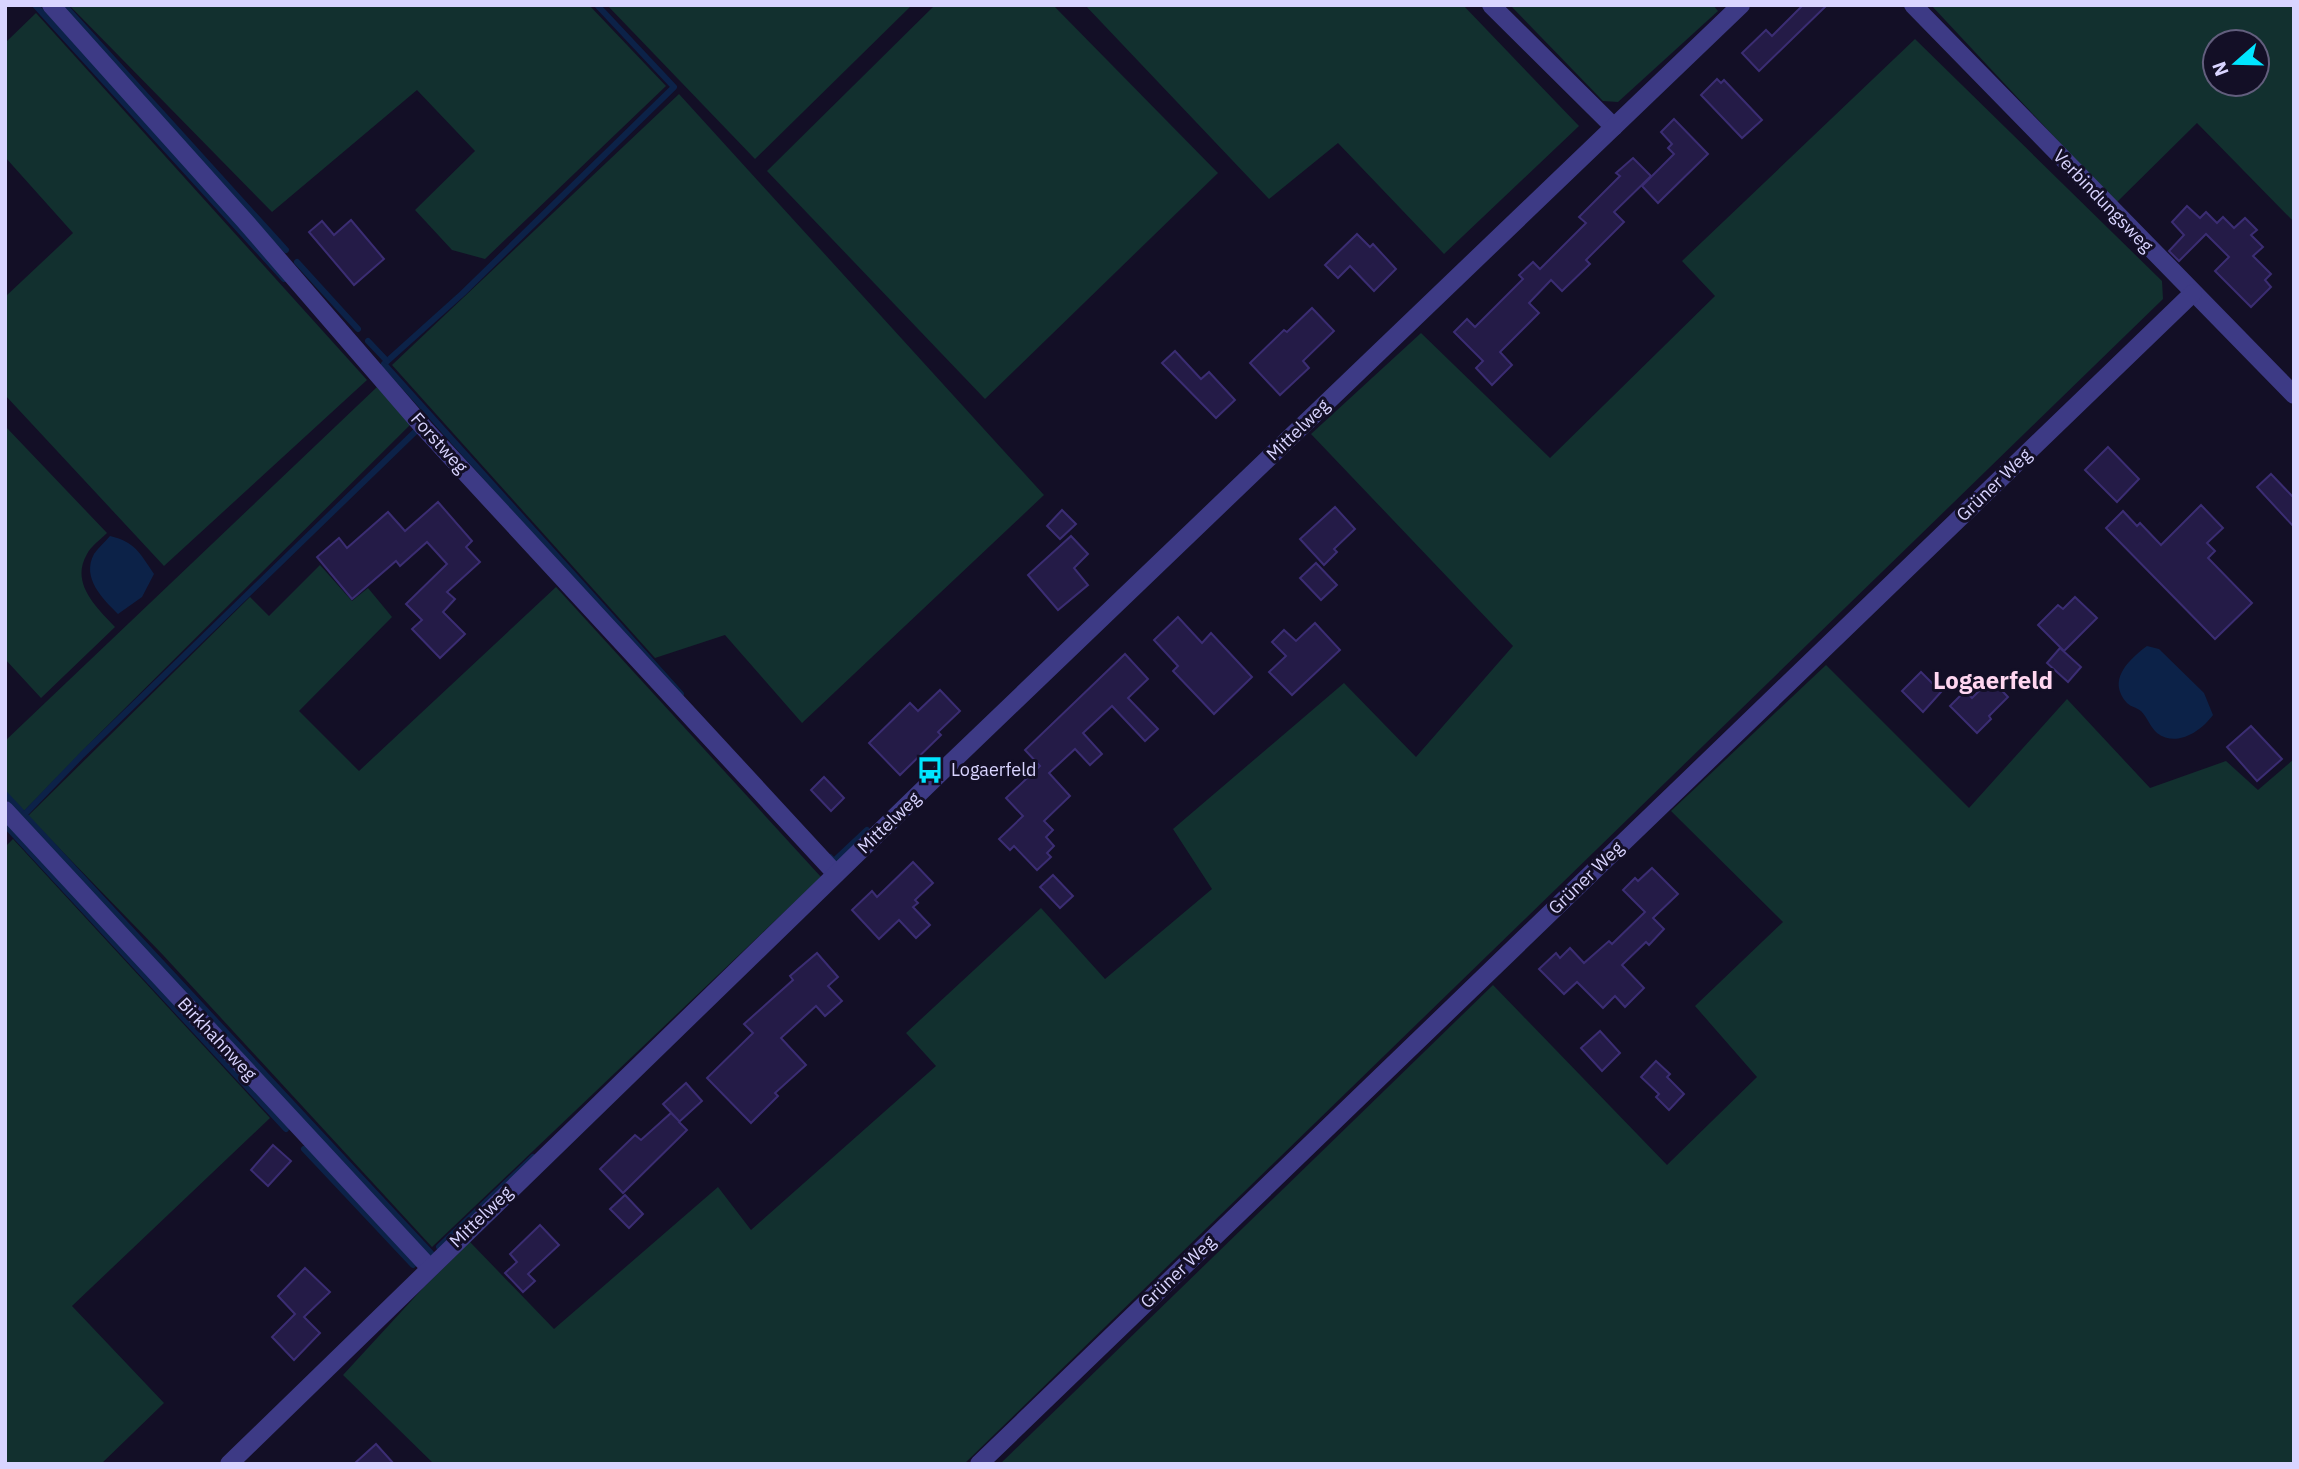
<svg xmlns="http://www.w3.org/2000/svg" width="2299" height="1469" viewBox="0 0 2299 1469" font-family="'IBM Plex Sans',sans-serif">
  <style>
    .green { fill: #12302f; fill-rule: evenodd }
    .water { fill: #0c2248 }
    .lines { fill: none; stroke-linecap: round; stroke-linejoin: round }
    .stream { stroke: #0c2248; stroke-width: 6 }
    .building { fill: #241b47; stroke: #3b2d73; stroke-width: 2 }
    .street { stroke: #3d3a85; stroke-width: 18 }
    .labels { text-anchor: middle; stroke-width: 6; stroke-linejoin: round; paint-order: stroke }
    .street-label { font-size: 18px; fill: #d9d4ff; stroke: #130f26 }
    .poi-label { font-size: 18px; fill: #d9d4ff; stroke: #130f26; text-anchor: start }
    .district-label { font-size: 24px; font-weight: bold; fill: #ffd6f0; stroke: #130f26 }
  </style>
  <rect width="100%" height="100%" fill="#130f26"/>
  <g class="green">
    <polygon points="69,5 589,5 666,86 485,259 452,250 415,210 475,151 417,90 272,212"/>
    <polygon points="607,5 912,5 755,159"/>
    <polygon points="935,5 1053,5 1218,173 985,399 767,171"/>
    <polygon points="1085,5 1463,5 1579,126 1444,254 1338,143 1269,199"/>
    <polygon points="1510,5 1713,5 1718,11 1618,102 1603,101"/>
    <path d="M1931 5H2294V222L2197 123 2116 203ZM2215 42H2257V84H2215Z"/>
    <polygon points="36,13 367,380 164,566 5,395 5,297 73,233 5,157 5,43"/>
    <polygon points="1915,39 2162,281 2163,299 964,1464 434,1464 343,1375 424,1287 470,1242 554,1329 718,1187 751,1230 936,1066 906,1033 1041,908 1105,979 1212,889 1173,829 1344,683 1416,757 1513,646 1311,434 1421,333 1550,458 1715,296 1682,261"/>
    <polygon points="679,94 1044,495 802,723 725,635 655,658 392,365"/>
    <polygon points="377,387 411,424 100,733 24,811 5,791 5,741"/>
    <path d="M5 426 107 533C101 539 91 546 87 554 70 583 96 607 115 627L41 698 5 659Z"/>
    <polygon points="320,565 352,601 368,588 392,617 299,711 359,771 556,587 821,877 432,1247 163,955 28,816 250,597 269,616"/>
    <polygon points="1826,665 1969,808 2067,699 2150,788 2226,761 2258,790 2294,759 2294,1464 1000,1464 1493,985 1667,1165 1757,1077 1695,1006 1783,922 1671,811"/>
    <polygon points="13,839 270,1118 72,1306 164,1403 101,1464 5,1464 5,847"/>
  </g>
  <g class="water">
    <path d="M110 536C136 542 140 554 154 574L142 597 118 614C103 599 81 578 94 554 98 548 105 542 110 536Z"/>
    <path d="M2147 646 2159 649 2204 693 2213 715C2201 731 2177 748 2157 733 2151 728 2147 717 2141 711 2136 707 2131 707 2127 703 2107 681 2127 661 2147 646Z"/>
  </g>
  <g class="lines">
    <g class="stream">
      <polyline points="35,5 284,279"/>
      <polyline points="64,5 286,250"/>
      <polyline points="597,5 674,87 463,293 384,364 681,694"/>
      <polyline points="297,262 358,329"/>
      <polyline points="368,341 387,361"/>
      <polyline points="5,794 431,1253"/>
      <polyline points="24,815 82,755 419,428"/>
      <polyline points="7,827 286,1129"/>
      <polyline points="830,857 834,861 867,830"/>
      <polyline points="304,1149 413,1265"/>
      <polyline points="439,1247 533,1157"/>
    </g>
  </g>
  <g class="building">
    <polygon points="1803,5 1827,5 1759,71 1742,53 1766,30 1772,36"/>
    <polygon points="1717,79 1721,83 1724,80 1762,120 1742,138 1701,95"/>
    <polygon points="1674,119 1708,154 1658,203 1642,186 1674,154 1668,148 1672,144 1661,132"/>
    <polygon points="1633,158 1651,176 1614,212 1624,222 1586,260 1590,264 1562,291 1551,280 1529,303 1539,313 1500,352 1512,365 1492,385 1476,368 1483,361 1454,332 1467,319 1475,327 1523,279 1519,275 1533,262 1540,269 1586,223 1579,217 1620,176 1616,173"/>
    <polygon points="2187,206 2200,218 2206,212 2217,223 2223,217 2234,228 2245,218 2257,230 2251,235 2263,247 2253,256 2271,274 2265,280 2271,287 2251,307 2215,271 2229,257 2206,234 2179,261 2169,251 2184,235 2172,222"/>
    <polygon points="351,220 384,259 354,285 309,232 322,221 334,235"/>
    <polygon points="1357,234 1370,247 1373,244 1396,269 1374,291 1350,266 1338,278 1325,265"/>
    <polygon points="1312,308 1334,331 1303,361 1309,368 1280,395 1250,363 1284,330 1287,332"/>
    <polygon points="1175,351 1201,379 1209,372 1235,400 1216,418 1162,363"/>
    <polygon points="2108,447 2139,479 2117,502 2085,470"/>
    <polygon points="2271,474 2294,498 2294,527 2257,487"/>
    <polygon points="438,502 472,541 466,547 480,562 447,592 455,599 443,612 465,634 440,658 412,629 422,620 406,604 447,564 427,542 400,566 396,561 352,599 317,557 339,538 347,548 388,512 405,531"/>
    <polygon points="2201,505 2223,528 2207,543 2215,551 2208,558 2252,603 2215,639 2106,528 2123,511 2137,526 2140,523 2161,545"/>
    <polygon points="1335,507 1355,529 1334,549 1337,552 1324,565 1300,539"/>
    <polygon points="1062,510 1076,524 1060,539 1047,526"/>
    <polygon points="1071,536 1088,554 1074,568 1088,585 1058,610 1028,575"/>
    <polygon points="1316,563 1337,585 1321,600 1300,578"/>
    <polygon points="2075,597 2097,618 2064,651 2038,625 2058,605 2063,609"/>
    <polygon points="1178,617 1202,643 1211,633 1252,677 1214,714 1173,671 1178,666 1154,640"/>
    <polygon points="1315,623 1340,650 1292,695 1269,672 1286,656 1272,642 1284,630 1296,641"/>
    <polygon points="2060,648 2081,667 2068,682 2047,663"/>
    <polygon points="1125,654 1148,679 1128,698 1158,729 1145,741 1112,706 1083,733 1102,754 1090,765 1075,749 1049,773 1070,796 1044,821 1053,830 1046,837 1054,846 1047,853 1051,857 1037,870 1014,846 1010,850 999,839 1023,816 1006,798 1040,766 1025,750"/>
    <polygon points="1921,672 1941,692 1923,712 1902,691"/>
    <polygon points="1991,679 2008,697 1989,716 1991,719 1977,733 1950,706 1965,691 1972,698"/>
    <polygon points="940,690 960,711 938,732 941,735 900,775 869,743 910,703 918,711"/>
    <polygon points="2251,726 2282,759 2257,781 2227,747"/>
    <polygon points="824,777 844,798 831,811 811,790"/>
    <polygon points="913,862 933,883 915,900 918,903 913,907 930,925 916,938 899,920 879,939 852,910 872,891 877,897"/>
    <polygon points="1652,868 1678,894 1653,918 1664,929 1649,945 1646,942 1622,965 1644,988 1625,1007 1615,996 1603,1008 1577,982 1564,994 1539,969 1556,953 1560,958 1570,948 1584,963 1609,941 1612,944 1645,912 1623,890 1635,878 1638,881"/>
    <polygon points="1053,875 1073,896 1060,908 1040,887"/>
    <polygon points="817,953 838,977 828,986 842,1001 825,1016 816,1006 781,1038 806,1065 775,1093 778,1096 751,1123 707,1078 753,1033 744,1024 793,980 790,976"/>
    <polygon points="1600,1031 1620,1053 1602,1071 1581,1048"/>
    <polygon points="1656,1061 1670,1074 1667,1077 1684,1094 1669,1110 1656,1097 1659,1094 1641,1077"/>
    <polygon points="686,1083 702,1101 679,1122 687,1130 623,1193 600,1169 635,1135 641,1140 671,1113 679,1121 663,1104"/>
    <polygon points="273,1145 291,1161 268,1186 251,1170"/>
    <polygon points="625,1195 643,1214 629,1228 610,1209"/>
    <polygon points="540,1225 559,1245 528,1274 535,1281 523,1292 505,1273 517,1262 510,1254"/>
    <polygon points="305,1268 330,1292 304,1317 320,1333 294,1360 272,1337 295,1314 278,1296"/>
    <polygon points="376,1444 394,1464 354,1464"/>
  </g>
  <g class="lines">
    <g class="street">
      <polyline points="51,5 244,220 424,428 836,874"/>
      <polyline points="1491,5 1614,127"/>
      <polyline points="1913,5 2294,395"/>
      <polyline points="5,810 429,1267"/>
      <polyline points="229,1464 936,777 1741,5"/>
      <polyline points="979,1464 2193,293"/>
    </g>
  </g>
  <defs>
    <symbol id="bus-bare" viewBox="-9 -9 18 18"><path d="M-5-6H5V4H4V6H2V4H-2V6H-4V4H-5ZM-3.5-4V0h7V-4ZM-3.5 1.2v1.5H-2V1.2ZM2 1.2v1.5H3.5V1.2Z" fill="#00e5ff" stroke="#130f26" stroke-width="2.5" paint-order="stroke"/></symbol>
  </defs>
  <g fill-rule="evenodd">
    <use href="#bus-bare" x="911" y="751" width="38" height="38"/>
  </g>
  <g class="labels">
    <g class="street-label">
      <text transform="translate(2103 201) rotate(46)" y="6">Verbindungsweg</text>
      <text transform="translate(1298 430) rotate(-44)" y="6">Mittelweg</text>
      <text transform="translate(439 443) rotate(48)" y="6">Forstweg</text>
      <text transform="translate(1994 485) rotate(-44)" y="6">Grüner Weg</text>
      <text transform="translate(889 823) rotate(-44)" y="6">Mittelweg</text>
      <text transform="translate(1586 878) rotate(-44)" y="6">Grüner Weg</text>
      <text transform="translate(217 1039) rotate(47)" y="6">Birkhahnweg</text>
      <text transform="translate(481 1217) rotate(-44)" y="6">Mittelweg</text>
      <text transform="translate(1178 1272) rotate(-44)" y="6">Grüner Weg</text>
    </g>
    <g class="poi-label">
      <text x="951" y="776">Logaerfeld</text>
    </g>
    <g class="district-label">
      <text x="1993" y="689">Logaerfeld</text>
    </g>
  </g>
  <rect width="2299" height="1469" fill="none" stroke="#d9d4ff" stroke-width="14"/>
  <g transform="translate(2236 63) rotate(250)"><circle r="33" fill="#130f26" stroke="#625e7d" stroke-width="2"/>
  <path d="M0-5L12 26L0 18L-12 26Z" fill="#00e5ff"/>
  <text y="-10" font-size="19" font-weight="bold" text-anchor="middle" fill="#d9d4ff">N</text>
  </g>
</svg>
